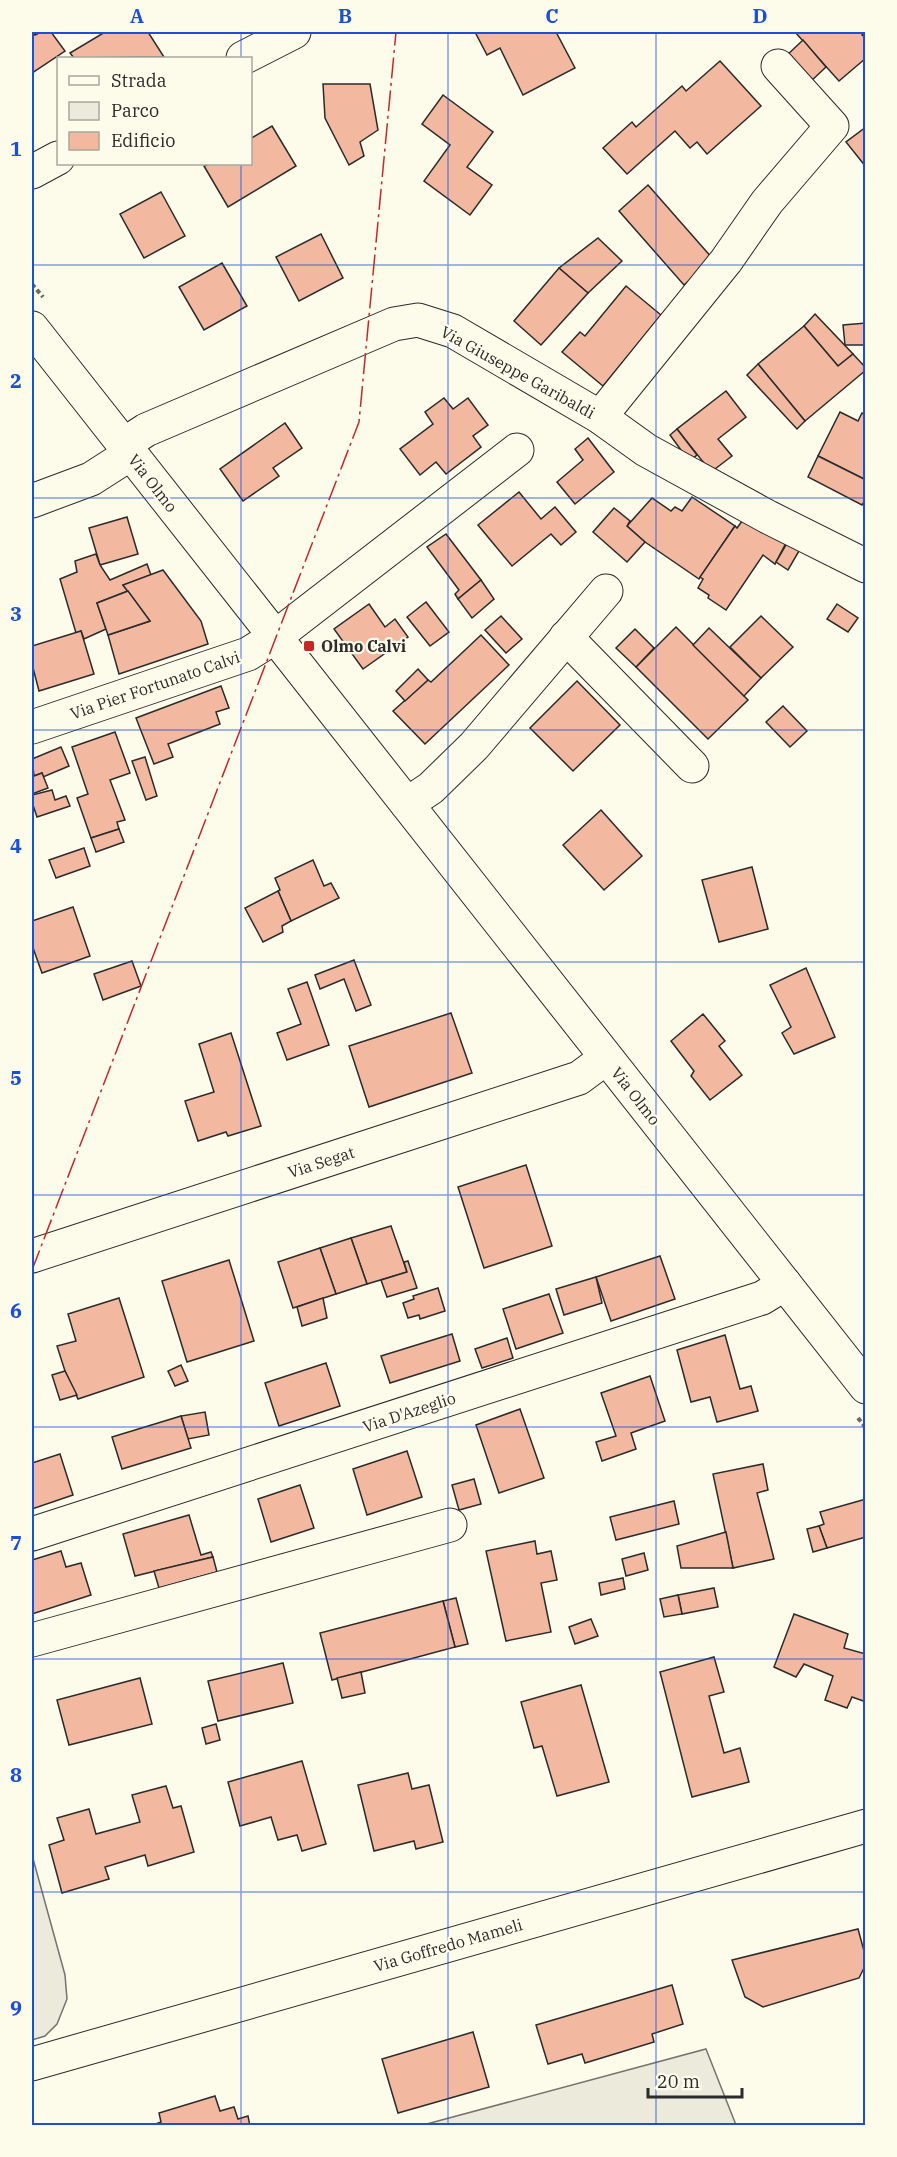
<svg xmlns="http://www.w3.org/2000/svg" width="897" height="2157" viewBox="0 0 897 2157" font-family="'IBM Plex Serif',serif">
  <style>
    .park { fill: #ecebdb; stroke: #74746e; stroke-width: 1.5 }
    .building { fill: #f2b8a0; stroke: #2b2b2b; stroke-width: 1.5 }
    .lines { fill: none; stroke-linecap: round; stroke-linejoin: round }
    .minor-casing { stroke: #2b2b2b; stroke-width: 35 }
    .path { stroke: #6a6964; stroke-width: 4; stroke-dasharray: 4.5 3; stroke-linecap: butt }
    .minor { stroke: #fdfbea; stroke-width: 33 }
    .power { stroke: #c62828; stroke-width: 1.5; stroke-dasharray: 21 4.5 3 4.5; stroke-linecap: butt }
    .grid { fill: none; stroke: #1d4ed8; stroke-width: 1.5; stroke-opacity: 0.55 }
    .poi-dot { fill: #c62828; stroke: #fdfbea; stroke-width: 2 }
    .labels { text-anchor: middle; stroke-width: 4.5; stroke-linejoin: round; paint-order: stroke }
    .street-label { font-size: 16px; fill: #2b2b2b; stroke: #fdfbea }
    .poi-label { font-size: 16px; font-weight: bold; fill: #2b2b2b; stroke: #fdfbea; text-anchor: start }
    .neatline { fill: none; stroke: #1d4ed8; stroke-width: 2 }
    .grid-label { font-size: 20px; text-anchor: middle; font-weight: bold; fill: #1d4ed8 }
  </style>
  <rect width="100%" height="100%" fill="#fdfbea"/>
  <g class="park">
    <polygon points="32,1855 65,1975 67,1999 57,2024 45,2036 32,2040"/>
    <polygon points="706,2049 736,2125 423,2125"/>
  </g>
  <g class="building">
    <polygon points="32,32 35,35 41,32 51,32 65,51 32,73"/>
    <polygon points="105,32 148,32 164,57 74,58 70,53"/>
    <polygon points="475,32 556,32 575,68 523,95 500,48 487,55"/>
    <polygon points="795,32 866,32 862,35 866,38 866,58 839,81"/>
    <polygon points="803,40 826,67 808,84 785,57"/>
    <polygon points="720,61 761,106 707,154 697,142 690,148 675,131 627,174 603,148 632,122 636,127 682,86 686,91"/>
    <polygon points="323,84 370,84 378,130 360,142 364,156 349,165 325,118"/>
    <polygon points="443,95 493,132 467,167 492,185 470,215 424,181 450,145 422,124"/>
    <polygon points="272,126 296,166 228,207 204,166 209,164 250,164 250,139"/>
    <polygon points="866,127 866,167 846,142"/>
    <polygon points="648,185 713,259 684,285 619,211"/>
    <polygon points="161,192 185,236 144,258 120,214"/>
    <polygon points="321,234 343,278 299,301 276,257"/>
    <polygon points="598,238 622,261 588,293 559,268"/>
    <polygon points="222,263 247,306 204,330 179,287"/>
    <polygon points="559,268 588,293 541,345 514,321"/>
    <polygon points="626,286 661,315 603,386 562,352 580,332 585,336"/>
    <polygon points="815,314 853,354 838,366 804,326"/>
    <polygon points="866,323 866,345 845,345 843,325"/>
    <polygon points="804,326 838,366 853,354 866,368 866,370 805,421 758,364"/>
    <polygon points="758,364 805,421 797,429 747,375"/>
    <polygon points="726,391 746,417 718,439 732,456 711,472 677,429"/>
    <polygon points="444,398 453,409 468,398 488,425 473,436 481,447 446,474 436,462 420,475 400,449 433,424 425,412"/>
    <polygon points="840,412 858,421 862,413 866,415 866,480 818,456"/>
    <polygon points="285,423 302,448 273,468 279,476 243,501 220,469"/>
    <polygon points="677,429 697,455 689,461 670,435"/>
    <polygon points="588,438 614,472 575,504 557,482 583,460 575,449"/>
    <polygon points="818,456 866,480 866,498 862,505 808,477"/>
    <polygon points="519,492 541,519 555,507 576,532 561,545 551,534 512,566 478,525"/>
    <polygon points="692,497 735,526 699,579 645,542 627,526 652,498 671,511 675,507 682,511"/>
    <polygon points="614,508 630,521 627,526 645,542 627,562 593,532"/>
    <polygon points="127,517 138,554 100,565 89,528"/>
    <polygon points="745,517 787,541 775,564 763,555 726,610 708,598 709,595 698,588 703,579 700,577 735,526 737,528"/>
    <polygon points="446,534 481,580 458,599 455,594 459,590 427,547"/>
    <polygon points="787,543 799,551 788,570 776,562"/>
    <polygon points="96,554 100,565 110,580 147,564 151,575 123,585 128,591 97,603 106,629 84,639 81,631 76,633 60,579 77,572 75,561"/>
    <polygon points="163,570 201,621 208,644 119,674 108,635 150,621 123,585"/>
    <polygon points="481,580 494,599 472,618 458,599"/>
    <polygon points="128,591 150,621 108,635 97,603"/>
    <polygon points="426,602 449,632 430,646 407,617"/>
    <polygon points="369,604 385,627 395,619 408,637 363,669 334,629"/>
    <polygon points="837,604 858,618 848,632 827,619"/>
    <polygon points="501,616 522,639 506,653 485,630"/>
    <polygon points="761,616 793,647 761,678 730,647"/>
    <polygon points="676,627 748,700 708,739 636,667"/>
    <polygon points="709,628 761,678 744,696 693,645"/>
    <polygon points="635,629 654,648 636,667 616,648"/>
    <polygon points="81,631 94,674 39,691 32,664 32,646"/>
    <polygon points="481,635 509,665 425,744 393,711 428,680 431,682"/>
    <polygon points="418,669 428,680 405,701 396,691"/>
    <polygon points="577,681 620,725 573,771 530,728"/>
    <polygon points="221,686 229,708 216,712 220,724 168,744 173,757 154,764 136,718"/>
    <polygon points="783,706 807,731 790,747 766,722"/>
    <polygon points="115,732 130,773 110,780 125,820 117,822 119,829 91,838 77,798 88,794 72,747"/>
    <polygon points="61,747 69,766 43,777 42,773 34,776 32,759"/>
    <polygon points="145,757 157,796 146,800 132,761"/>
    <polygon points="32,771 34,776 42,773 48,788 32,794"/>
    <polygon points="52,790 55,800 66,796 70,806 37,817 32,802 32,795"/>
    <polygon points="601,810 642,856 604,890 563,845"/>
    <polygon points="119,829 124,842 96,852 91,838"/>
    <polygon points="84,848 90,866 56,878 49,860"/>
    <polygon points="313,860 324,886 331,883 339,898 291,921 278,891 280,890 275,878"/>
    <polygon points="752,867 768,929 719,942 702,880"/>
    <polygon points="278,891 291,921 282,926 283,932 263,942 245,908"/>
    <polygon points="73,907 90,956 42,973 32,945 32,921"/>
    <polygon points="354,960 371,1005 356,1011 344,979 320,989 315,975"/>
    <polygon points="132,961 141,986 103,1000 94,974"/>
    <polygon points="806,968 835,1037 794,1054 782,1033 791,1027 770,985"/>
    <polygon points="307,982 329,1045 287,1060 277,1033 301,1024 288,989"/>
    <polygon points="451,1013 472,1073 369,1107 349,1046"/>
    <polygon points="703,1014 725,1041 719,1046 742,1075 710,1100 691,1076 694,1071 671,1041"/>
    <polygon points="231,1033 261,1126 228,1136 226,1132 198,1141 185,1101 214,1092 199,1044"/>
    <polygon points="526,1165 552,1246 484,1268 458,1187"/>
    <polygon points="391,1226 407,1272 367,1284 351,1238"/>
    <polygon points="351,1238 367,1284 336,1294 320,1248"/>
    <polygon points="320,1248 336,1294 293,1308 278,1262"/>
    <polygon points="660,1256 675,1299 611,1321 596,1277"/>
    <polygon points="229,1260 254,1341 187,1362 162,1281"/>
    <polygon points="408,1261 417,1288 387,1297 381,1280 407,1272 404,1262"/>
    <polygon points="596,1277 602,1303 564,1315 556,1289"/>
    <polygon points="438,1288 445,1311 420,1319 419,1315 408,1318 403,1303 414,1299 413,1296"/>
    <polygon points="549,1294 563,1333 516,1349 503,1309"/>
    <polygon points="119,1298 144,1377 78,1399 65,1371 57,1346 76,1341 68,1314"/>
    <polygon points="323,1298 327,1318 302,1326 297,1307"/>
    <polygon points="452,1334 460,1361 390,1383 381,1356"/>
    <polygon points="725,1335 740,1389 751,1386 758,1411 717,1422 710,1397 691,1402 677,1350"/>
    <polygon points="507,1338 513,1358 482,1368 475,1349"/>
    <polygon points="326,1363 340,1406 279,1426 265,1383"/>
    <polygon points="181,1365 188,1381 175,1386 168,1371"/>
    <polygon points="65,1371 77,1395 60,1400 52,1375"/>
    <polygon points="650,1376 665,1421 631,1433 636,1449 602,1461 596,1442 616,1436 601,1393"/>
    <polygon points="520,1409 544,1478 499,1493 476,1425"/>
    <polygon points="205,1412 209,1435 188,1439 181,1416"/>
    <polygon points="181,1416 191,1448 122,1469 112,1437"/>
    <polygon points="407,1451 422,1497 367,1515 353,1469"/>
    <polygon points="60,1454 73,1495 32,1509 32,1463"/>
    <polygon points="763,1464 768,1490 757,1493 774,1559 733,1568 713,1474"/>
    <polygon points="474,1479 481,1504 459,1510 452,1485"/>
    <polygon points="300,1485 314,1528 271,1542 258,1499"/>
    <polygon points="866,1499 866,1537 827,1548 819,1526 824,1524 820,1512"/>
    <polygon points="674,1501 679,1524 616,1540 610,1517"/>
    <polygon points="189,1515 201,1555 211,1552 213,1557 135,1576 123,1534"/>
    <polygon points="819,1526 827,1548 813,1552 807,1529"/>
    <polygon points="726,1532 733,1568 681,1568 677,1546"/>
    <polygon points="535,1541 537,1554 551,1551 557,1580 541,1583 551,1632 506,1641 486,1551"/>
    <polygon points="61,1551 66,1567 81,1563 91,1595 32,1614 32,1560"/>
    <polygon points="644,1553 648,1570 626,1576 622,1559"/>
    <polygon points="213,1557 217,1572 159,1588 154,1571"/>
    <polygon points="623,1578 625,1589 601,1595 599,1583"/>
    <polygon points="714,1588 718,1607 682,1614 678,1595"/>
    <polygon points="678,1595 682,1614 664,1617 660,1599"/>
    <polygon points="456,1598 468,1644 455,1647 443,1601"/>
    <polygon points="443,1601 455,1647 332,1680 320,1633"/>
    <polygon points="794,1614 848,1634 844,1648 866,1654 866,1702 852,1697 847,1708 825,1700 833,1676 804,1664 796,1677 774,1667"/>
    <polygon points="591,1619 598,1636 575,1644 569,1627"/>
    <polygon points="714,1657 724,1692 709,1696 724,1753 740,1748 749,1782 692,1797 660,1672"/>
    <polygon points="283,1663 293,1703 218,1721 208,1681"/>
    <polygon points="361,1672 365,1693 342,1698 337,1678"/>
    <polygon points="140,1678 152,1724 69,1745 57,1700"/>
    <polygon points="581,1685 609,1782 557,1796 542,1746 534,1748 521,1702"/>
    <polygon points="216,1724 220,1740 206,1744 202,1728"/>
    <polygon points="302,1761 326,1844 302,1851 297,1835 278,1840 271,1817 240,1826 228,1782"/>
    <polygon points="408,1773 412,1789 429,1785 443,1842 416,1849 414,1841 374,1851 358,1785"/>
    <polygon points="166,1786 173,1808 181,1806 194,1852 148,1866 145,1855 105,1867 109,1879 62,1893 49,1845 64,1840 57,1818 89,1809 96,1834 140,1822 132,1795"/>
    <polygon points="858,1929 866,1958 866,1964 859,1978 763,2007 745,1997 732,1960"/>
    <polygon points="672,1985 683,2024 652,2034 654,2042 585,2063 582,2054 548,2064 536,2025"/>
    <polygon points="473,2032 489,2087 398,2113 382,2059"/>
    <polygon points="215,2096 220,2111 234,2107 238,2119 248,2116 250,2126 150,2126 161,2122 159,2113"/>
  </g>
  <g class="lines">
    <defs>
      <g id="minor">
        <polyline points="243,58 294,32"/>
        <polyline points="32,172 58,158"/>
        <polyline points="32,328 866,1387"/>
        <polyline points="600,417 726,261 767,202 832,126 778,66"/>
        <polyline points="123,445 146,430 394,324 418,320 453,331 600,417 646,450 768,517 866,566"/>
        <polyline points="32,501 91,479 130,454"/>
        <polyline points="566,637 692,766"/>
        <polyline points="32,727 248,654 275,637 517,450"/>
        <polyline points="407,804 431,788 474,746 606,591"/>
        <polyline points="32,1256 579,1078 606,1058"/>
        <polyline points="32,1534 762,1298 785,1284"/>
        <polyline points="32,1640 450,1525"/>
        <polyline points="32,2064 866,1826"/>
      </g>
    </defs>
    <use href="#minor" class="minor-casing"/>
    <g class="path">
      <polyline points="32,284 43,297"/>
      <polyline points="858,1418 866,1428"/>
    </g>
    <use href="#minor" class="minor"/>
    <polyline class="power" points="32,1270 359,422 396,32"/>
  </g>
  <path class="grid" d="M241 32V58M448 32V2126M656 32V2126M241 164V2126M32 265H866M32 498H866M32 730H866M32 962H866M32 1195H866M32 1427H866M32 1659H866M32 1892H866"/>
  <rect class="poi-dot" x="303" y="640" width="12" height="12" rx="3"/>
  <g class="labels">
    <g class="street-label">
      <text transform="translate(518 372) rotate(29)" y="6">Via Giuseppe Garibaldi</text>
      <text transform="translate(153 483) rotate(52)" y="6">Via Olmo</text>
      <text transform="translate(155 685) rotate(-19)" y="6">Via Pier Fortunato Calvi</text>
      <text transform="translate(636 1096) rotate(52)" y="6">Via Olmo</text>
      <text transform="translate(321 1162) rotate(-18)" y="6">Via Segat</text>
      <text transform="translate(409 1412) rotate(-18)" y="6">Via D'Azeglio</text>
      <text transform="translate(448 1945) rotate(-16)" y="6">Via Goffredo Mameli</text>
    </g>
    <g class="poi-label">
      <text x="321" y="652">Olmo Calvi</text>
    </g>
  </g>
  <rect width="897" height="2157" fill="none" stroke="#fdfbea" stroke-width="66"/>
  <rect x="57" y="57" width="195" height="108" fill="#fdfbea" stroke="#a9a89e" stroke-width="1.5"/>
  <rect x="69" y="76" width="30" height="9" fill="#fdfbea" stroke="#a9a89e" stroke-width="1.5"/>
  <text x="111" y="87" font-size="18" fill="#2b2b2b">Strada</text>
  <rect x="69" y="102" width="30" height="18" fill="#ecebdb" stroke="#a9a89e" stroke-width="1.5"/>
  <text x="111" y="117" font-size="18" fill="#2b2b2b">Parco</text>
  <rect x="69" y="132" width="30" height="18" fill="#f2b8a0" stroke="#a9a89e" stroke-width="1.5"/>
  <text x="111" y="147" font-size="18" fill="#2b2b2b">Edificio</text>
  <path d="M648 2088v9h94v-9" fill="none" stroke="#2b2b2b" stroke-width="3"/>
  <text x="657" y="2088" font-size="18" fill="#2b2b2b" stroke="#fdfbea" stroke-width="4.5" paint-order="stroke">20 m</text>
  <rect x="33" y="33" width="831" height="2091" class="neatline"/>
  <g class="grid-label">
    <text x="137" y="23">A</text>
    <text x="345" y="23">B</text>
    <text x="552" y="23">C</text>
    <text x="760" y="23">D</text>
    <text x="16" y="156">1</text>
    <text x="16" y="388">2</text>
    <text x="16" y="621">3</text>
    <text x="16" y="853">4</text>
    <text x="16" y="1085">5</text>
    <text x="16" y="1318">6</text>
    <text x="16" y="1550">7</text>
    <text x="16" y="1782">8</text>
    <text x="16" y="2015">9</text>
  </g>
</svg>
